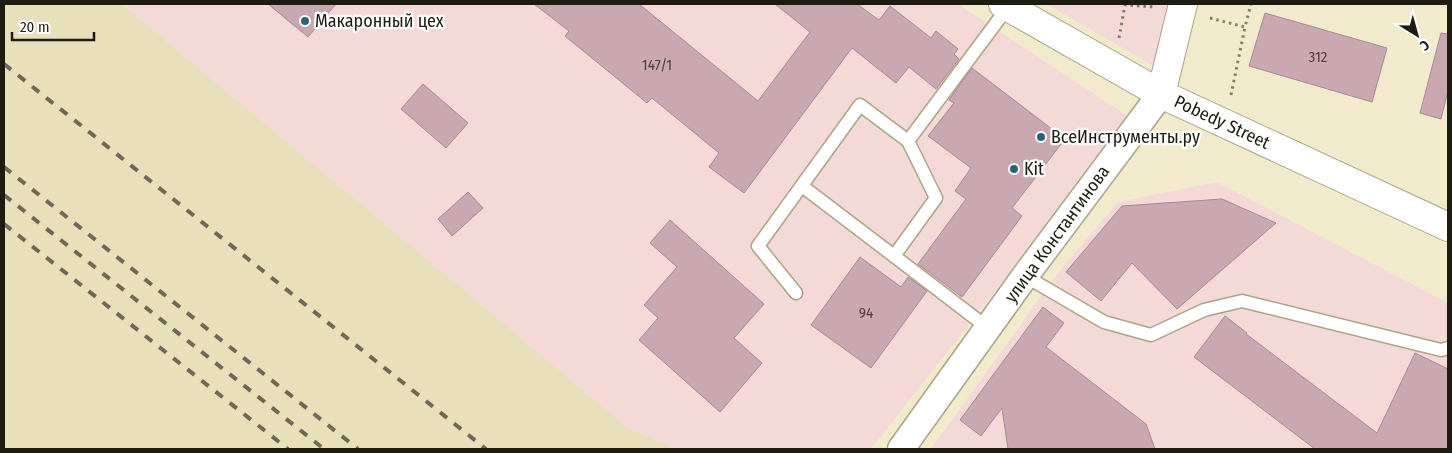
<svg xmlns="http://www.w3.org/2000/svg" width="1452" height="453" viewBox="0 0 1452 453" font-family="'Fira Sans Condensed',sans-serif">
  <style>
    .commercial { fill: #f4d9d7 }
    .built { fill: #e8e0ba }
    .building { fill: #c9a8b2; stroke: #a88892 }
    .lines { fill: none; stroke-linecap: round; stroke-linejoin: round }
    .service-casing { stroke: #aaa487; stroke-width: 15 }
    .minor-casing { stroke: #aaa487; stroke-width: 29 }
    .tertiary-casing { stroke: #aaa487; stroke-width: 30 }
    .path { stroke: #827e69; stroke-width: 3; stroke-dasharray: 2.5 4; stroke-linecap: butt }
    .service { stroke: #fff; stroke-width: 12 }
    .minor { stroke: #fff; stroke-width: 26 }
    .tertiary { stroke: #fff; stroke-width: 28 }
    .rail { stroke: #6d6957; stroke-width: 4; stroke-dasharray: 9 9; stroke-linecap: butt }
    .poi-dot { fill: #2a617c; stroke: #fff; stroke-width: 2 }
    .labels { text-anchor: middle; stroke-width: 4.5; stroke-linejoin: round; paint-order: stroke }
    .number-label { font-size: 15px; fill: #493e38 }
    .poi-label { font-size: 18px; fill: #1e1b10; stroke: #fff; text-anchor: start }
    .street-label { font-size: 18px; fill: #1e1b10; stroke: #fff }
  </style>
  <rect width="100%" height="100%" fill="#f1ebcc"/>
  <g class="commercial">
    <polygon points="122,4 958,4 1129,117 1012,270 871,449 675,449 628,428"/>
    <polygon points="1046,4 1168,4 1154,66"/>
    <polygon points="1217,182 1448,303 1448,449 931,449 1057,274 1118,202"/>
  </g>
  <polygon class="built" points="4,4 122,4 628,428 675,449 4,449"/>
  <g class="building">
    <polygon points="268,4 336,4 308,37"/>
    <polygon points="534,4 639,4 758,101 810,32 775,4 857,4 879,20 890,6 931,38 936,31 958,49 954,54 959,59 936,89 909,67 896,83 852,48 744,193 709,167 719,153 652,98 647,103 565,36 569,31"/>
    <polygon points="1265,13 1387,48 1372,102 1249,66"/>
    <polygon points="1441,33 1448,34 1448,91 1441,119 1420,113"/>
    <polygon points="972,68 1065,139 1012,208 1022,216 962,297 918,264 966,199 955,191 971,168 928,136 954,103 949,100"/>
    <polygon points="423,84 468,123 446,148 401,109"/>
    <polygon points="468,192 483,208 452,236 438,219"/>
    <polygon points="1222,199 1276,223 1177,309 1132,263 1101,301 1066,272 1122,206"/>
    <polygon points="670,220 764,304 734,338 762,363 720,412 639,340 658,318 644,305 677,267 650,243"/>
    <polygon points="860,257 901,287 908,277 927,291 871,368 811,325"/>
    <polygon points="1043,307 1064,323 1046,347 1146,424 1155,449 1008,449 1002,408 981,436 960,420"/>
    <polygon points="1225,316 1247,333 1246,334 1377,433 1415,353 1448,369 1448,449 1315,449 1194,357"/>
  </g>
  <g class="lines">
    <defs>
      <g id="service">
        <polyline points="908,141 1008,7"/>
        <polyline points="802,186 894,256"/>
        <polyline points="1025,276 1104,322 1151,335 1204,310 1242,301 1441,350 1448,348"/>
        <polyline points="796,293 758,246 860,105 908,141 936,198 894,256 988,328"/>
      </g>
      <polyline id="minor" points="901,449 1025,276 1161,94"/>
      <g id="tertiary">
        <polyline points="1003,4 1161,94 1448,227"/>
        <polyline points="1161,94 1183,4"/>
      </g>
    </defs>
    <use href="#service" class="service-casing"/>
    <use href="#minor" class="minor-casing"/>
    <use href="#tertiary" class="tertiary-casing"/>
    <g class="path">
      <polyline points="1210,18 1245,27 1251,4"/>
      <polyline points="1119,38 1125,5 1155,7"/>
      <polyline points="1231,95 1245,27"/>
    </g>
    <use href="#service" class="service"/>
    <use href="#minor" class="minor"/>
    <use href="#tertiary" class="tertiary"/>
    <g class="rail">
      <polyline points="4,64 486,449"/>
      <polyline points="4,167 358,449"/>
      <polyline points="4,195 324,449"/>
      <polyline points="4,224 288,449"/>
    </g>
  </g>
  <g class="poi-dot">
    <circle cx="305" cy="21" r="5"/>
    <circle cx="1041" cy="137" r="5"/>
    <circle cx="1014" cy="169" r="5"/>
  </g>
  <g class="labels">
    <g class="number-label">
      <text x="1318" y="62">312</text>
      <text x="657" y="70">147/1</text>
      <text x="866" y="318">94</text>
    </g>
    <g class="poi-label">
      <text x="315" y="27">Макаронный цех</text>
      <text x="1051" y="143">ВсеИнструменты.ру</text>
      <text x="1024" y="175">Kit</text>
    </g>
    <g class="street-label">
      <text transform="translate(1222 122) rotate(25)" y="6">Pobedy Street</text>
      <text transform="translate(1057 234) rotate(-54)" y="6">улица Константинова</text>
    </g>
  </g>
  <rect width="1452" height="453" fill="none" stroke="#1e1b10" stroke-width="10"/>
  <g transform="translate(1417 35) rotate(143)" stroke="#ffffff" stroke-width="4" paint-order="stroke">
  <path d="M0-4L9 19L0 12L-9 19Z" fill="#1e1b10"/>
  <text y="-8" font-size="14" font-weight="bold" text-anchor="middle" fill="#1e1b10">С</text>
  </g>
  <path d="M12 32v8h82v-8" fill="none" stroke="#1e1b10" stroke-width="2.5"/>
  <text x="20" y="32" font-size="15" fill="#1e1b10" stroke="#ffffff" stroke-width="4" paint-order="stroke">20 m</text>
</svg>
